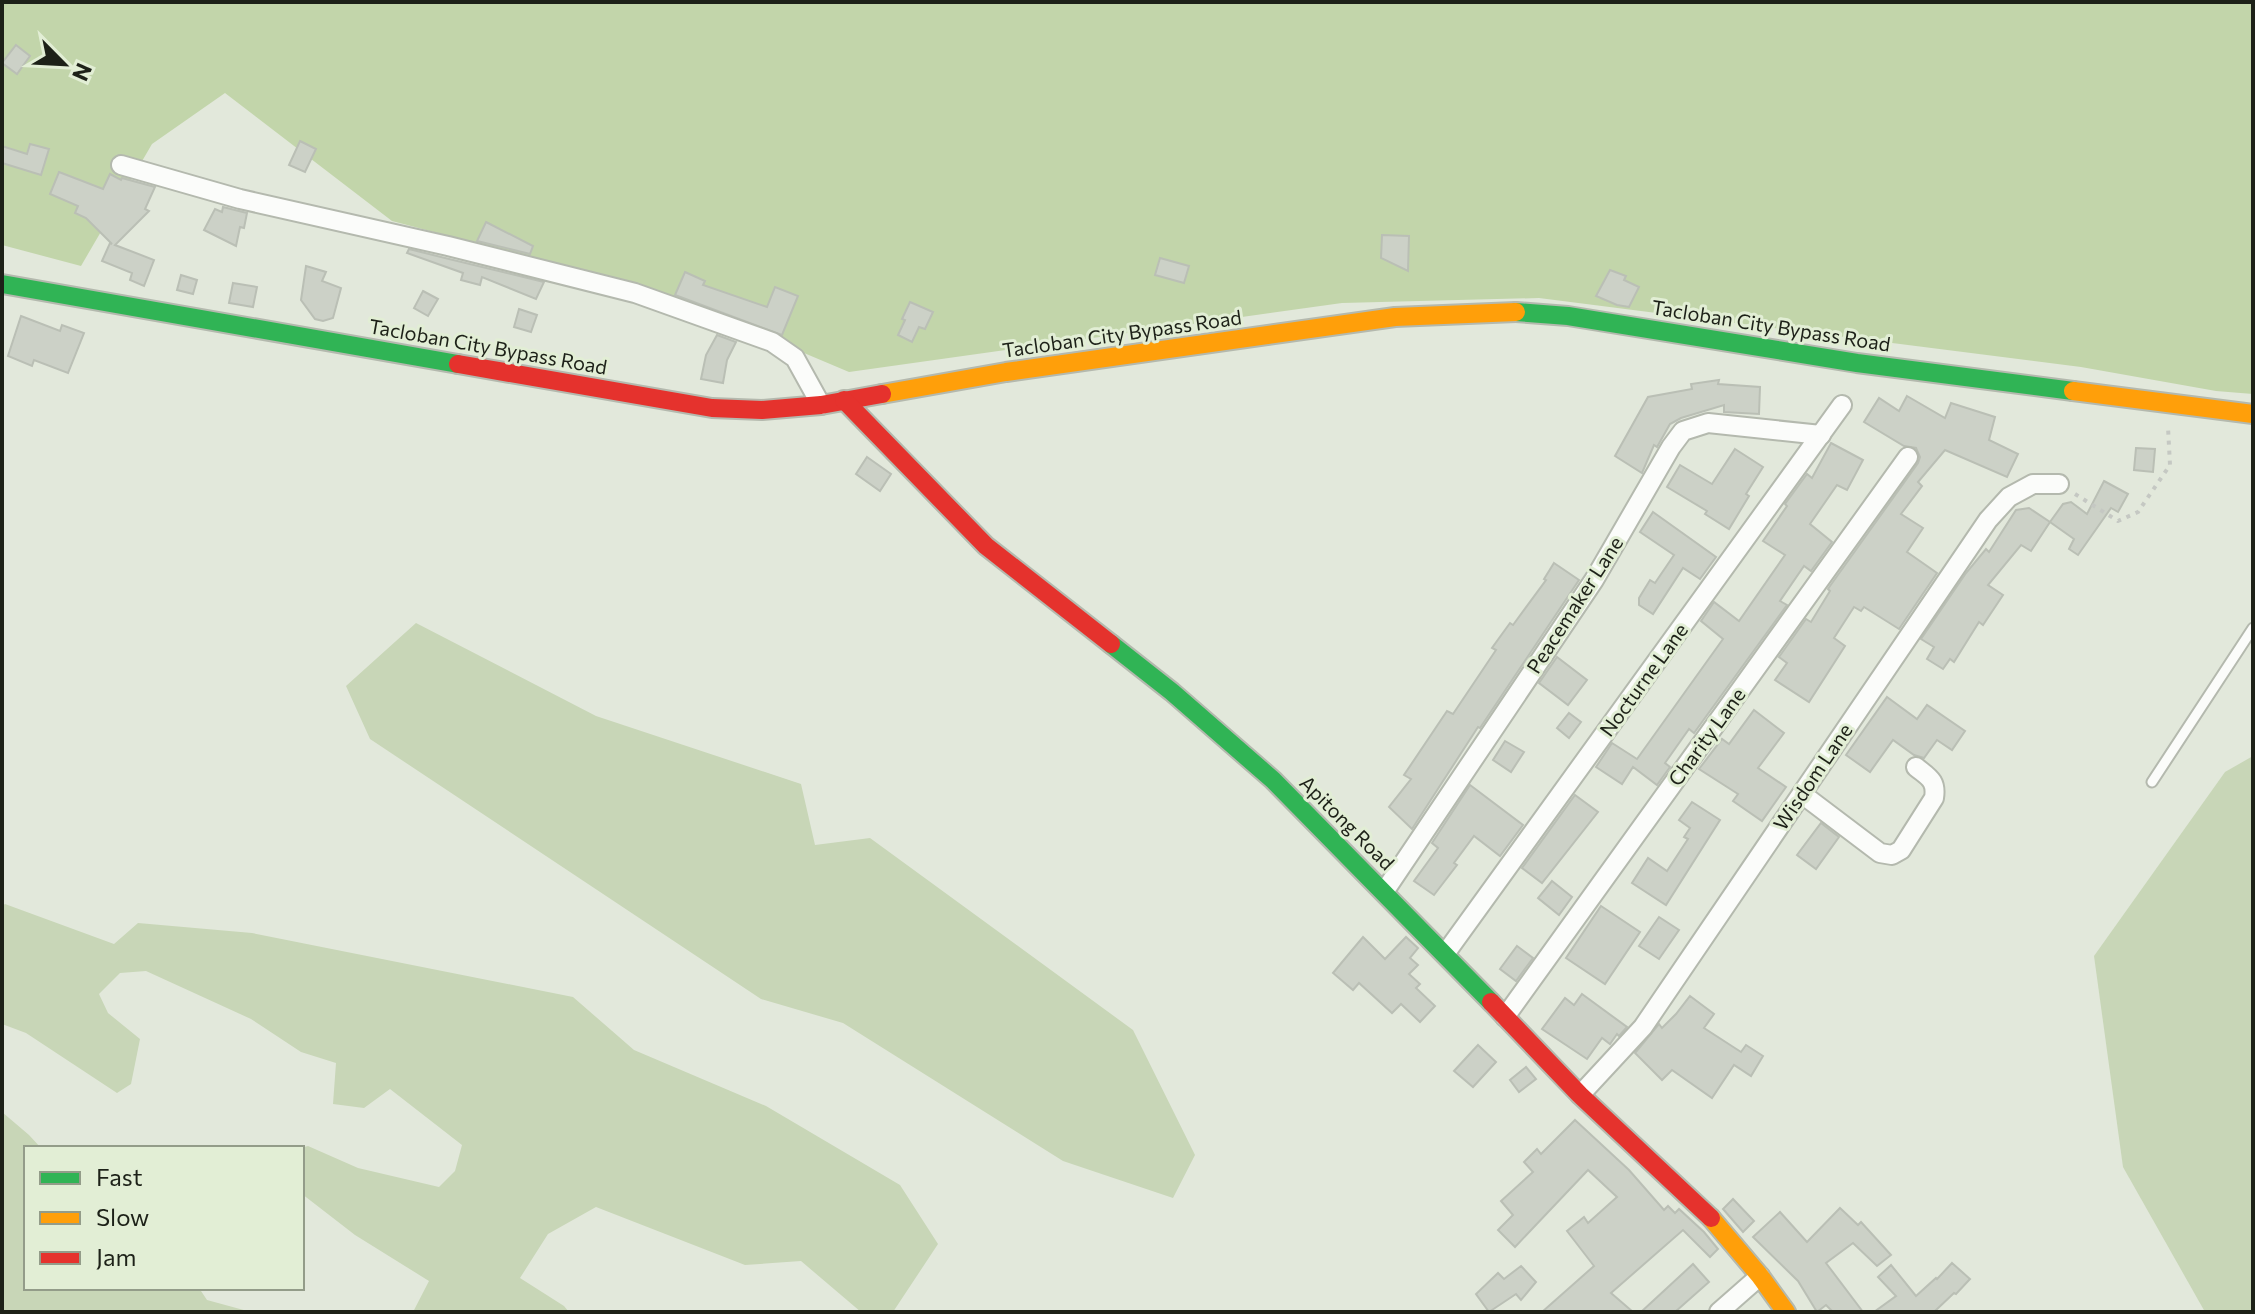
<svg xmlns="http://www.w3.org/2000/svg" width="2255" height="1314" viewBox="0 0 2255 1314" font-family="Commissioner,sans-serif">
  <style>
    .green { fill: #c8d6b7 }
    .forest { fill: #c2d5aa }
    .building { fill: #ccd1c7; stroke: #babfb5; stroke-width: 2 }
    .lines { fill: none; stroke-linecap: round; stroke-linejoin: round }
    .lane-casing { stroke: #b4b9ae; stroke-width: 13 }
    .street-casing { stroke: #b4b9ae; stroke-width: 22 }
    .fast-casing { stroke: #b4b9ae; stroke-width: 22 }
    .slow-casing { stroke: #b4b9ae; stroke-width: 22 }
    .jam-casing { stroke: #b4b9ae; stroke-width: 22 }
    .path { stroke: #c5c8c3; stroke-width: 4; stroke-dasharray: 4 6; stroke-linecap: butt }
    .lane { stroke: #fbfcfa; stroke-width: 9 }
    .street { stroke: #fbfcfa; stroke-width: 18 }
    .fast { stroke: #30b455; stroke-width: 18 }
    .slow { stroke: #ff9f0a; stroke-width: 18 }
    .jam { stroke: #e5322d; stroke-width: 18 }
    .labels { text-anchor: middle; stroke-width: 6; stroke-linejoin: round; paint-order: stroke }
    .street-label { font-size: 20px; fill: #1d2118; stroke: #e2eed5 }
  </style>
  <rect width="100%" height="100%" fill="#e2e8db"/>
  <g class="green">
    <polygon points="416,623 596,716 801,784 815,845 870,838 1133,1030 1195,1155 1173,1198 1063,1161 843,1023 761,999 370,739 346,686"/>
    <polygon points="2253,756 2253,1312 2205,1312 2123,1167 2094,956 2225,772"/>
    <polygon points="5,904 114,944 138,923 252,933 573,997 634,1050 766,1106 900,1185 938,1244 893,1312 861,1312 801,1261 745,1265 596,1207 548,1234 520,1278 564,1306 569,1312 413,1312 429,1281 355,1235 302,1194 302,1148 300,1148 308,1146 358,1168 439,1187 455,1171 462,1145 390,1089 364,1108 333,1104 336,1063 301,1052 251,1019 146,971 120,973 99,994 108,1013 140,1039 131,1084 117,1093 26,1033 2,1024 2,906"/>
    <polygon points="2,1112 29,1135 41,1148 26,1148 26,1288 199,1288 207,1300 251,1312 2,1312"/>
  </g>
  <polygon class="forest" points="2,2 2253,2 2253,394 2216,391 2081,367 1539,298 1342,303 849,372 655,290 392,221 225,93 152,144 81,266 2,245"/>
  <g class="building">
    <polygon points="16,45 30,56 17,74 2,63"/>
    <polygon points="300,141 316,149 305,172 289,165"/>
    <polygon points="30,144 49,149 41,175 2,163 2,146 27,154"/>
    <polygon points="59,172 103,189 110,174 121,180 122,178 155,187 145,209 149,211 115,245 154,260 144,286 130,280 132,273 102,261 110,243 112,244 86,218 75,213 78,206 50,194"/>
    <polygon points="223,207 247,213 244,228 240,227 236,246 204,230 215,209 222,212"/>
    <polygon points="486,222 533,246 530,254 477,241"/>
    <polygon points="1382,235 1409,236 1408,271 1381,258"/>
    <polygon points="409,249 445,258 544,282 536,299 482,277 480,285 461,280 463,273 407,253"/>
    <polygon points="1160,258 1189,266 1184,283 1155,275"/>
    <polygon points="306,266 326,272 322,281 341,288 333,318 323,321 315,319 301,300"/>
    <polygon points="1610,270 1626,276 1624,280 1639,287 1629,307 1617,305 1596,296"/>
    <polygon points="685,272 705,281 703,285 767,307 775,287 798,296 782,335 675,295"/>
    <polygon points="181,275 197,280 193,294 177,290"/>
    <polygon points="233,283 257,287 253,307 229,303"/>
    <polygon points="423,291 438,299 428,316 414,308"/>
    <polygon points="910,302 933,312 925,329 919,327 912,342 898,335 905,320 902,319"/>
    <polygon points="519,309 537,315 531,332 514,327"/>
    <polygon points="21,316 60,331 62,325 84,333 68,373 34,360 32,366 8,356"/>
    <polygon points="717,335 736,342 727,360 723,383 701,379 706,355"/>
    <polygon points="1719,380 1718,384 1760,387 1759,414 1724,412 1724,405 1681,418 1670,424 1657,447 1654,445 1642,473 1615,456 1648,397 1692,389 1691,384"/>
    <polygon points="1907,396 1945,418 1951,403 1995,417 1989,440 2018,454 2007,477 1945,450 1918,482 1922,486 1901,514 1923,528 1907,552 1937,573 1899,629 1864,607 1861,611 1854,607 1834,638 1845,646 1809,702 1775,680 1787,663 1779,657 1806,619 1811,622 1830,591 1828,589 1830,586 1918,463 1920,457 1916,448 1904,446 1864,422 1879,398 1899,411"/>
    <polygon points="1831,443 1863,460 1847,490 1837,485 1810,524 1832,542 1811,571 1804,566 1780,601 1787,605 1694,733 1689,729 1665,763 1670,767 1657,785 1633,767 1622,784 1596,767 1612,743 1637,759 1723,639 1701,621 1714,602 1739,621 1785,555 1763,541 1787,506 1785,504 1807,474 1812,478"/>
    <polygon points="2136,448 2155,449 2153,472 2134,470"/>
    <polygon points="1735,449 1763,467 1746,494 1749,496 1729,529 1705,514 1707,511 1667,487 1680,465 1712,484"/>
    <polygon points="867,457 891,474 880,491 856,474"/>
    <polygon points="2104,481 2128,494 2118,512 2111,508 2078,555 2069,549 2074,539 2050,522 2063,504 2071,502 2087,514"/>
    <polygon points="2029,508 2050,522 2031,551 2021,545 1988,585 2003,595 1983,625 1979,622 1954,662 1950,659 1943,669 1927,659 1934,647 1921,639 1966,573 1986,549 1989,552 2016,510"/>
    <polygon points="1653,512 1716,557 1700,579 1683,568 1653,614 1639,605 1639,598 1650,580 1655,583 1674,555 1640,532"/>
    <polygon points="1554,563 1579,580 1480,728 1478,727 1412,829 1389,807 1411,779 1404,775 1447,711 1453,714 1496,650 1492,648 1510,623 1513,625 1546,580 1544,579"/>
    <polygon points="1557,657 1587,680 1568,705 1539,683"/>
    <polygon points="1887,697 1917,719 1927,705 1965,731 1952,750 1937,740 1924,758 1914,755 1893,740 1870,772 1846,755"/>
    <polygon points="1754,710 1784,733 1758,768 1786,787 1762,821 1733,801 1738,794 1699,769 1722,739 1729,744"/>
    <polygon points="1569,713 1581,722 1569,738 1557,728"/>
    <polygon points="1505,741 1524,752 1511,772 1493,760"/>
    <polygon points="1470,785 1523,825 1500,856 1474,836 1454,863 1457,865 1434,895 1414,881 1438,848 1432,843"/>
    <polygon points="1575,795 1598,812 1542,883 1522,868"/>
    <polygon points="1692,802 1720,820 1666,905 1632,883 1648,858 1667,871 1688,839 1684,837 1690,828 1679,820"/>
    <polygon points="1821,823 1839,837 1816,869 1797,855"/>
    <polygon points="1552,881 1572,897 1559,915 1538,898"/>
    <polygon points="1601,906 1640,932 1605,984 1566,958"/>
    <polygon points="1659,917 1679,930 1659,959 1639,946"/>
    <polygon points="1363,937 1385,959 1406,937 1418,948 1410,958 1418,965 1409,974 1420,984 1416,988 1435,1006 1420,1022 1401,1004 1392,1013 1359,983 1353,990 1333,973"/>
    <polygon points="1517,946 1533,958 1516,981 1500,969"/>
    <polygon points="1582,994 1627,1027 1619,1036 1617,1034 1610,1044 1602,1038 1587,1059 1542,1029 1565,998 1574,1005"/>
    <polygon points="1690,996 1714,1014 1704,1028 1741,1052 1746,1045 1763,1056 1751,1076 1734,1065 1712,1098 1672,1070 1662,1080 1635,1053 1659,1024 1662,1028 1676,1014"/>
    <polygon points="1478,1045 1496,1062 1473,1087 1454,1071"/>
    <polygon points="1526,1067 1536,1079 1519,1092 1510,1080"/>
    <polygon points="1575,1120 1629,1170 1664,1210 1668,1206 1675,1213 1679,1209 1704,1232 1718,1249 1710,1257 1683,1230 1611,1293 1633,1312 1542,1312 1594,1266 1567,1231 1584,1217 1588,1223 1617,1197 1588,1170 1515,1247 1498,1230 1513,1215 1501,1201 1533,1172 1524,1162 1537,1149 1541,1154"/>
    <polygon points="1733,1199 1754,1221 1743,1232 1723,1209"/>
    <polygon points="1840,1208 1858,1225 1861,1222 1891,1255 1877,1266 1853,1243 1826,1263 1863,1312 1833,1312 1826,1305 1817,1312 1798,1281 1753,1237 1780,1212 1807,1242"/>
    <polygon points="1952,1263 1970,1279 1956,1294 1954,1293 1934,1312 1874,1312 1896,1296 1878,1277 1891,1265 1916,1296 1936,1278 1937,1279"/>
    <polygon points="1693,1264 1709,1282 1675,1312 1641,1312"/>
    <polygon points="1521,1266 1536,1282 1521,1300 1516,1294 1489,1312 1476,1294 1498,1273 1504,1279"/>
  </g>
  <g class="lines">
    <defs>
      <polyline id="lane" points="2152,782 2253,628"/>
      <g id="street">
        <polyline points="121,165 240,199 448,246 635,293 772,342 795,358 821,405"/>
        <path d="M1802 794 1880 853 1892 855 1901 850 1934 798C1937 780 1928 777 1916 767"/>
        <polyline points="1384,892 1594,580 1671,447 1683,431 1708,423 1821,435"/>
        <polyline points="1445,954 1842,405"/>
        <polyline points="1505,1017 1908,457"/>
        <polyline points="1580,1095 1643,1027 1988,520 2009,497 2033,484 2059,484"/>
        <polyline points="1719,1312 1760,1276"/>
      </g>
      <g id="fast">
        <polyline points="2,284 458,364"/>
        <polyline points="1516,312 1568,316 1857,363 2073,391"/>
        <polyline points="1111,644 1172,692 1273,780 1491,1002"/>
      </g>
      <g id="slow">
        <polyline points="2073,391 2253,414"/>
        <polyline points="882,394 1006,372 1395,317 1516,312"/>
        <polyline points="1711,1218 1760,1276 1786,1312"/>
      </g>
      <g id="jam">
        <polyline points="458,364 712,408 762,410 821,405 882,394"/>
        <polyline points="844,400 986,546 1111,644"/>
        <polyline points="1491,1002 1580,1095 1711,1218"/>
      </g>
    </defs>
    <use href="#lane" class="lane-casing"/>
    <use href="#street" class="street-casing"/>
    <use href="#fast" class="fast-casing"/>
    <use href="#slow" class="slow-casing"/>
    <use href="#jam" class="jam-casing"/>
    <polyline class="path" points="2075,494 2118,521 2138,512 2170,465 2168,427"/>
    <use href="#lane" class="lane"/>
    <use href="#street" class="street"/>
    <use href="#fast" class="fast"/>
    <use href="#slow" class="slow"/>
    <use href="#jam" class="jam"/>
  </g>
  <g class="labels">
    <g class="street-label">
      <text transform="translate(1771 326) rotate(9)" y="7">Tacloban City Bypass Road</text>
      <text transform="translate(1122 334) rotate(-8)" y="7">Tacloban City Bypass Road</text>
      <text transform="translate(488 347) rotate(10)" y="7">Tacloban City Bypass Road</text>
      <text transform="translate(1575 605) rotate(-57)" y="7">Peacemaker Lane</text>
      <text transform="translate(1644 680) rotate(-54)" y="7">Nocturne Lane</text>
      <text transform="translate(1707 737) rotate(-54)" y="7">Charity Lane</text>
      <text transform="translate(1813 777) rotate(-56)" y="7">Wisdom Lane</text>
      <text transform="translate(1347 823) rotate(45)" y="7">Apitong Road</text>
    </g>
  </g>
  <rect width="2255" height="1314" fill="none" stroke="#1d2118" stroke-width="8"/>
  <rect x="24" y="1146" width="280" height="144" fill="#e2eed5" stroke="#939c89" stroke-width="2"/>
  <rect x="40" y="1172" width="40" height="12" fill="#30b455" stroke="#939c89" stroke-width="2"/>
  <text x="96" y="1186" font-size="24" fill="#1d2118">Fast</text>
  <rect x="40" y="1212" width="40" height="12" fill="#ff9f0a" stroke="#939c89" stroke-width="2"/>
  <text x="96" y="1226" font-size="24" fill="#1d2118">Slow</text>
  <rect x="40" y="1252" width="40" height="12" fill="#e5322d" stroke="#939c89" stroke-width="2"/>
  <text x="96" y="1266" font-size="24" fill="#1d2118">Jam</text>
  <g transform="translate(64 64) rotate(114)" stroke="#e2eed5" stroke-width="6" paint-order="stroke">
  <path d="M0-6L14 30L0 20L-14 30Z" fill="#1d2118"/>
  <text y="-12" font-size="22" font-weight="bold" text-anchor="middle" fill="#1d2118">N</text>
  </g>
</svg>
